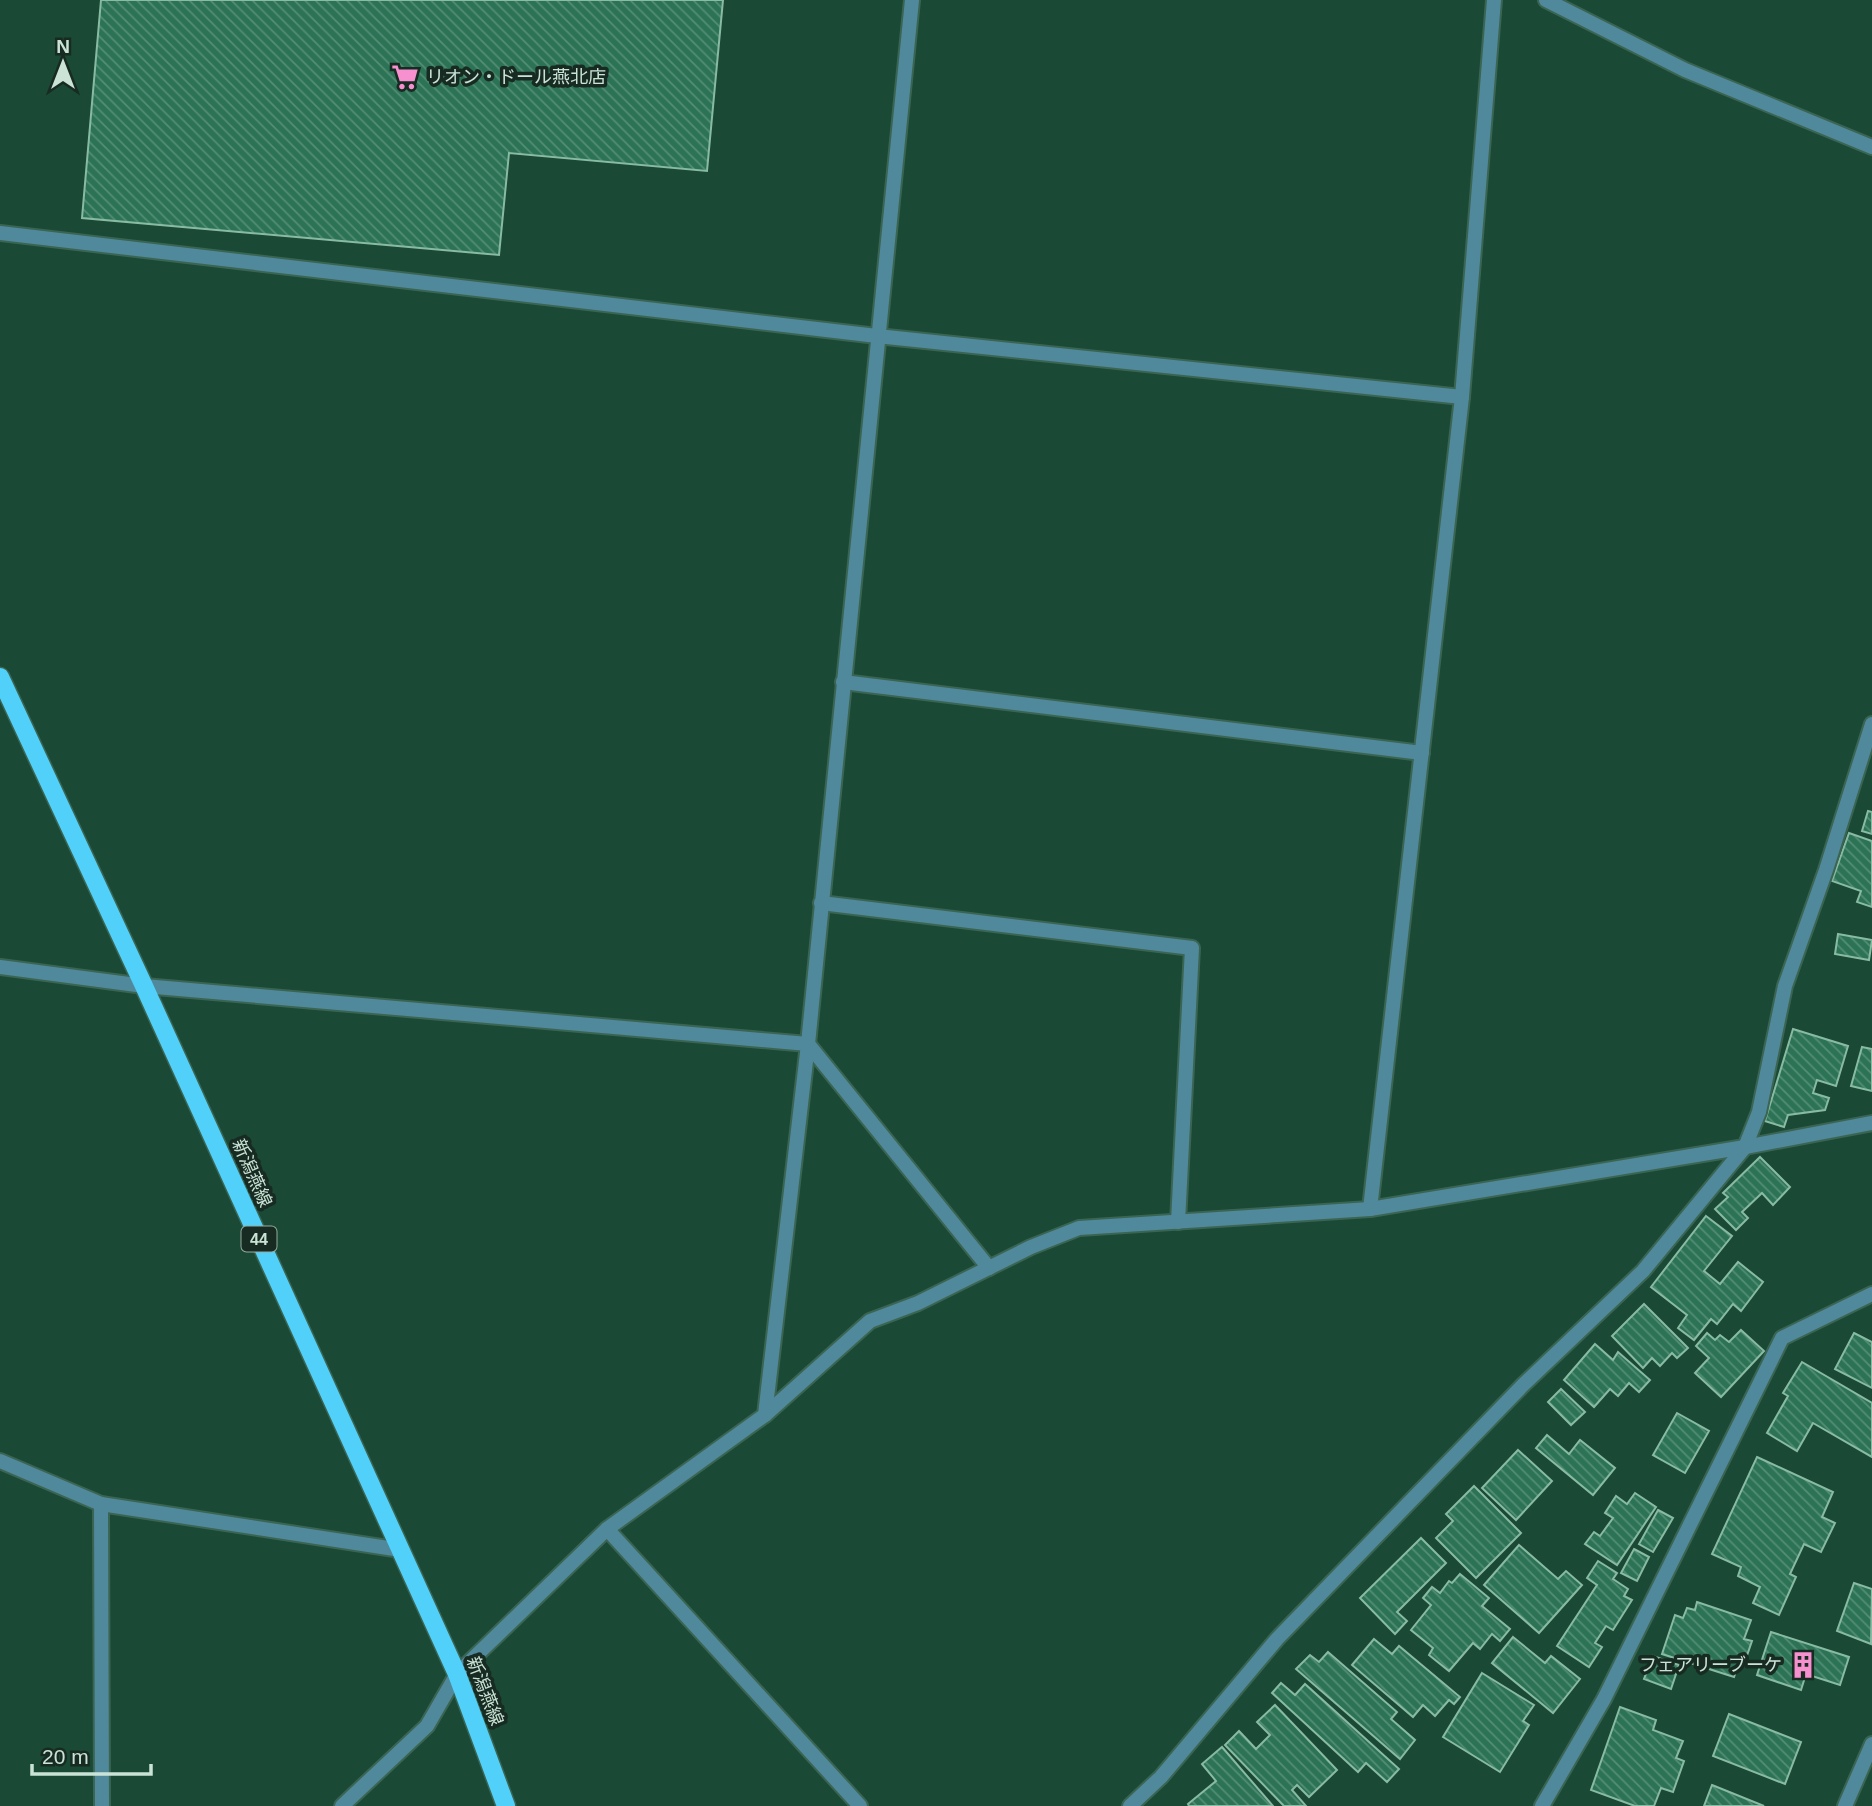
<svg xmlns="http://www.w3.org/2000/svg" width="1872" height="1806" viewBox="0 0 1872 1806" font-family="Arial,'Noto Sans JP',sans-serif">
  <style>
    .building { fill: url(#building-back-hatch); stroke: #89baa2; stroke-width: 2 }
    .lines { fill: none; stroke-linecap: round; stroke-linejoin: round }
    .service-casing { stroke: #3a6553; stroke-width: 18 }
    .minor-casing { stroke: #3a6553; stroke-width: 18 }
    .tertiary-casing { stroke: #3a6553; stroke-width: 18 }
    .primary-casing { stroke: #3a6553; stroke-width: 21 }
    .service { stroke: #51899c; stroke-width: 14 }
    .minor { stroke: #51899c; stroke-width: 14 }
    .tertiary { stroke: #51899c; stroke-width: 14 }
    .primary { stroke: #51d0f9; stroke-width: 18 }
    .labels { text-anchor: middle; stroke-width: 7; stroke-linejoin: round; paint-order: stroke }
    .shield { fill: #172b22; stroke: #94aca0; stroke-width: 2 }
    .shield-label { font-size: 16px; font-weight: bold; fill: #cae3d6 }
    .poi-label { font-size: 18px; fill: #cae3d6; stroke: #172b22; text-anchor: start }
    .street-label { font-size: 18px; fill: #cae3d6; stroke: #172b22 }
  </style>
  <defs>
    <pattern id="building-back-hatch" width="6" height="6" patternUnits="userSpaceOnUse" patternTransform="scale(1.75)"><rect width="6" height="6" fill="#2c7356"/><path d="M-1 5l2 2M0 0l6 6M5-1l2 2" fill="none" stroke="#538d75"/></pattern>
  </defs>
  <rect width="100%" height="100%" fill="#1a4936"/>
  <g class="building">
    <polygon points="101,0 723,0 707,171 509,153 499,255 82,218"/>
    <polygon points="1868,811 1872,812 1872,834 1862,831"/>
    <polygon points="1849,833 1872,841 1872,907 1857,902 1861,891 1832,881"/>
    <polygon points="1838,934 1872,940 1869,960 1835,954"/>
    <polygon points="1793,1029 1848,1046 1836,1086 1817,1080 1813,1093 1829,1098 1825,1110 1788,1115 1784,1127 1765,1121"/>
    <polygon points="1862,1047 1872,1049 1872,1091 1851,1086"/>
    <polygon points="1760,1157 1790,1187 1773,1205 1762,1193 1742,1212 1748,1218 1736,1230 1715,1209 1728,1197 1723,1193"/>
    <polygon points="1706,1216 1732,1236 1704,1271 1720,1284 1738,1262 1763,1282 1741,1311 1733,1304 1717,1324 1711,1319 1694,1340 1678,1328 1687,1315 1651,1287"/>
    <polygon points="1644,1304 1688,1348 1677,1358 1672,1353 1660,1366 1652,1358 1643,1368 1612,1336"/>
    <polygon points="1741,1330 1764,1351 1721,1397 1695,1373 1709,1358 1696,1346 1707,1333 1715,1340 1720,1335 1729,1342"/>
    <polygon points="1854,1333 1872,1342 1872,1388 1835,1369"/>
    <polygon points="1595,1344 1613,1360 1618,1352 1650,1380 1639,1392 1629,1383 1618,1396 1610,1389 1594,1407 1564,1380"/>
    <polygon points="1802,1362 1872,1403 1872,1457 1813,1423 1797,1451 1767,1433 1788,1396 1783,1393"/>
    <polygon points="1561,1389 1585,1412 1571,1425 1548,1402"/>
    <polygon points="1677,1413 1709,1431 1685,1473 1653,1455"/>
    <polygon points="1547,1435 1569,1454 1580,1440 1615,1468 1593,1495 1536,1448"/>
    <polygon points="1518,1450 1552,1481 1516,1520 1482,1488"/>
    <polygon points="1757,1457 1833,1492 1822,1517 1835,1523 1821,1552 1804,1544 1790,1574 1796,1577 1779,1615 1753,1603 1760,1587 1738,1576 1741,1567 1712,1554"/>
    <polygon points="1474,1486 1521,1533 1476,1578 1436,1538 1453,1521 1446,1514"/>
    <polygon points="1635,1493 1656,1507 1617,1565 1585,1544 1594,1532 1600,1536 1613,1518 1605,1513 1616,1496 1627,1504"/>
    <polygon points="1658,1510 1673,1518 1653,1552 1639,1544"/>
    <polygon points="1421,1538 1446,1563 1397,1612 1407,1621 1395,1634 1360,1598"/>
    <polygon points="1519,1545 1558,1579 1566,1571 1582,1585 1539,1633 1484,1585"/>
    <polygon points="1634,1549 1649,1557 1637,1581 1621,1573"/>
    <polygon points="1598,1561 1617,1573 1613,1579 1628,1589 1624,1596 1632,1600 1613,1630 1606,1626 1595,1643 1602,1647 1589,1667 1557,1646 1597,1585 1587,1578"/>
    <polygon points="1460,1574 1489,1598 1482,1606 1510,1629 1500,1641 1492,1634 1480,1649 1473,1643 1449,1671 1429,1655 1433,1648 1411,1630 1431,1605 1423,1598 1432,1587 1440,1593 1449,1581 1452,1583"/>
    <polygon points="1854,1583 1872,1589 1871,1644 1837,1631"/>
    <polygon points="1697,1602 1751,1620 1744,1639 1752,1641 1745,1661 1740,1660 1734,1677 1662,1654 1675,1615 1683,1618 1687,1608 1695,1610"/>
    <polygon points="1771,1632 1849,1657 1840,1685 1806,1674 1801,1690 1757,1675"/>
    <polygon points="1513,1637 1545,1663 1551,1656 1580,1679 1553,1713 1492,1663"/>
    <polygon points="1374,1639 1392,1654 1399,1646 1460,1697 1454,1704 1449,1700 1435,1716 1423,1705 1413,1717 1352,1665"/>
    <polygon points="1328,1652 1397,1712 1391,1719 1415,1740 1400,1759 1296,1669 1310,1655 1319,1662"/>
    <polygon points="1653,1656 1679,1665 1671,1689 1644,1679"/>
    <polygon points="1482,1673 1534,1705 1523,1721 1529,1725 1500,1772 1443,1737"/>
    <polygon points="1281,1683 1295,1695 1305,1684 1399,1769 1387,1782 1366,1763 1358,1772 1272,1693"/>
    <polygon points="1275,1705 1337,1770 1309,1797 1297,1785 1292,1790 1306,1806 1284,1806 1225,1745 1239,1731 1256,1749 1270,1735 1257,1722"/>
    <polygon points="1620,1707 1656,1720 1653,1730 1683,1741 1676,1758 1684,1761 1673,1792 1661,1788 1654,1806 1635,1806 1591,1790"/>
    <polygon points="1729,1714 1801,1742 1785,1784 1713,1756"/>
    <polygon points="1222,1747 1273,1806 1189,1806 1188,1804 1216,1781 1202,1764"/>
    <polygon points="1712,1785 1764,1806 1704,1806"/>
  </g>
  <g class="lines">
    <defs>
      <g id="service">
        <polyline points="843,682 1422,753"/>
        <polyline points="821,903 1192,948 1178,1222"/>
      </g>
      <g id="minor">
        <polyline points="1546,0 1685,70 1872,147"/>
        <polyline points="0,233 877,336 1462,397"/>
        <polyline points="0,967 144,986 808,1044 989,1268"/>
        <polyline points="1745,1147 1759,1112 1785,986 1826,870 1872,724"/>
        <polyline points="1370,1209 1462,397 1494,0"/>
        <polyline points="765,1415 870,1321 918,1303 1031,1247 1079,1228 1370,1209 1745,1147 1872,1123"/>
        <polyline points="0,1461 101,1504 401,1550"/>
        <polyline points="101,1504 102,1806"/>
        <polyline points="607,1529 860,1806"/>
        <polyline points="1845,1806 1872,1744"/>
      </g>
      <g id="tertiary">
        <polyline points="342,1806 427,1726 457,1674 607,1529 765,1415 808,1044 912,0"/>
        <polyline points="1130,1806 1161,1777 1277,1639 1523,1385 1643,1271 1745,1147"/>
        <polyline points="1542,1806 1604,1699 1782,1338 1872,1294"/>
      </g>
      <polyline id="primary" points="0,677 144,986 457,1674 506,1806"/>
    </defs>
    <use href="#service" class="service-casing"/>
    <use href="#minor" class="minor-casing"/>
    <use href="#tertiary" class="tertiary-casing"/>
    <use href="#primary" class="primary-casing"/>
    <use href="#service" class="service"/>
    <use href="#minor" class="minor"/>
    <use href="#tertiary" class="tertiary"/>
    <use href="#primary" class="primary"/>
  </g>
  <defs>
    <symbol id="supermarket-bare" viewBox="-9 -9 18 18"><path d="M-6-5.5h2.5l.6 2H6L4.5 2H-2.5L-4.4-4H-6ZM-1.5 3.2a1.3 1.3 0 1 0 .1 0ZM3 3.2a1.3 1.3 0 1 0 .1 0Z" fill="#f690cf" stroke="#172b22" stroke-width="2.5" paint-order="stroke"/></symbol>
    <symbol id="building-bare" viewBox="-9 -9 18 18"><path d="M-4-6H4V6H1V3H-1V6H-4ZM-2.5-4.3h1.7v1.8h-1.7ZM.8-4.3h1.7v1.8H.8ZM-2.5-1h1.7V.8h-1.7ZM.8-1h1.7V.8H.8Z" fill="#f690cf" stroke="#172b22" stroke-width="2.5" paint-order="stroke"/></symbol>
  </defs>
  <g fill-rule="evenodd">
    <use href="#supermarket-bare" x="386" y="58" width="38" height="38"/>
    <use href="#building-bare" x="1784" y="1646" width="38" height="38"/>
  </g>
  <g class="labels">
    <rect class="shield" x="241.5" y="1226.5" width="35" height="25" rx="5"/>
    <g class="shield-label">
      <text x="259" y="1245">44</text>
    </g>
    <g class="poi-label">
      <text x="426" y="83">リオン・ドール燕北店</text>
      <text x="1782" y="1671" text-anchor="end">フェアリーブーケ</text>
    </g>
    <g class="street-label">
      <text transform="translate(252 1173) rotate(66)" y="6">新潟燕線</text>
      <text transform="translate(485 1691) rotate(69)" y="6">新潟燕線</text>
    </g>
  </g>
  <g transform="translate(63 63)" stroke="#172b22" stroke-width="5" paint-order="stroke">
  <path d="M0-5L12 26L0 18L-12 26Z" fill="#cae3d6"/>
  <text y="-10" font-size="19" font-weight="bold" text-anchor="middle" fill="#cae3d6">N</text>
  </g>
  <path d="M32 1764v10h119v-10" fill="none" stroke="#cae3d6" stroke-width="3.5"/>
  <text x="42" y="1764" font-size="21" fill="#cae3d6" stroke="#172b22" stroke-width="5" paint-order="stroke">20 m</text>
</svg>
